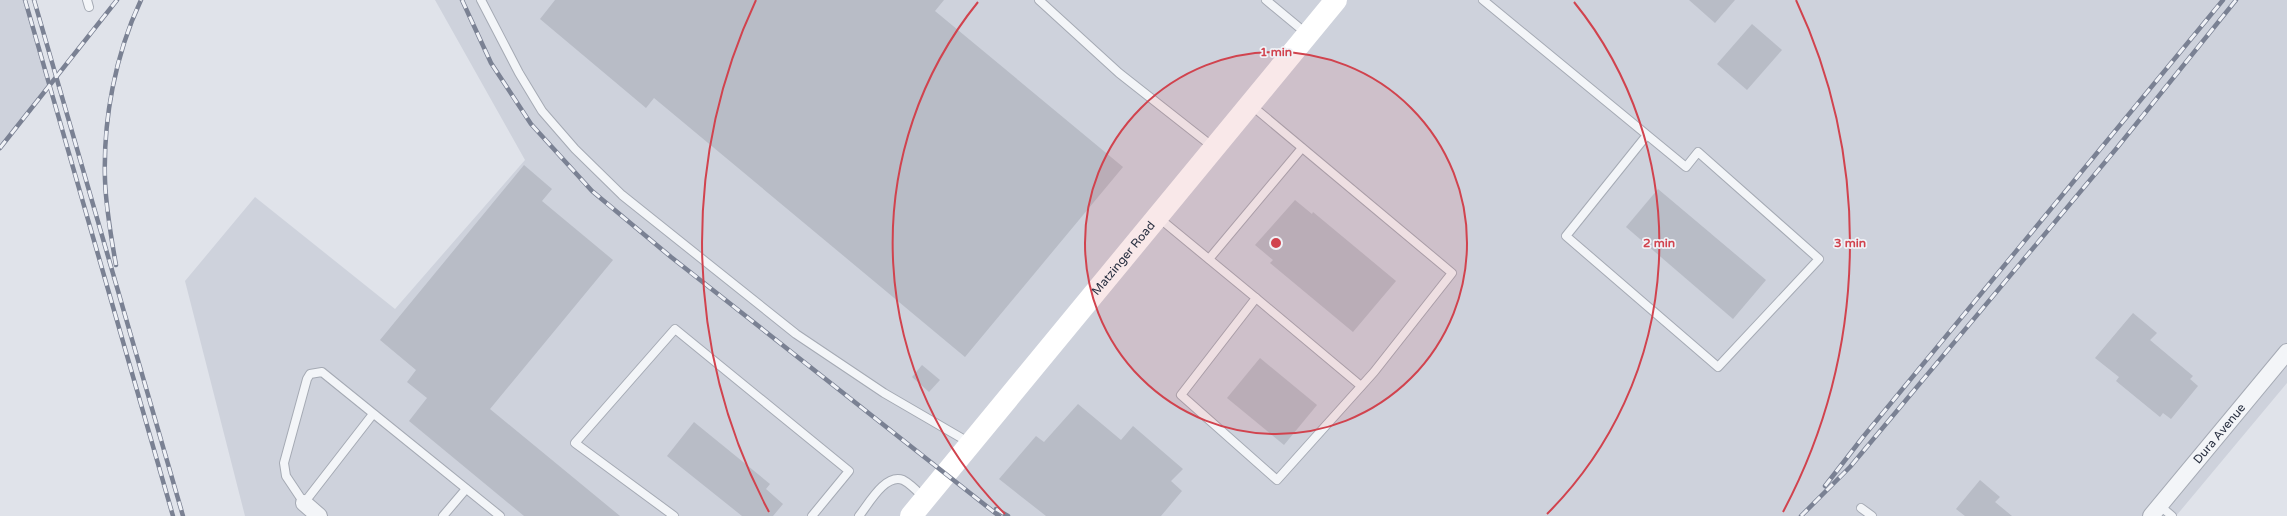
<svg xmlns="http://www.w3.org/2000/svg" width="2287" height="516" viewBox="0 0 2287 516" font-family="'Varela Round',sans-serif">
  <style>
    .built { fill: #ced2dc }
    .building { fill: #b8bcc6 }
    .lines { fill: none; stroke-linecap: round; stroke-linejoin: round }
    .lane-casing { stroke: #a5aab4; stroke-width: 10 }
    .street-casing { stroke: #a5aab4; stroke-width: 18 }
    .lane { stroke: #f3f5f8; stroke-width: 8 }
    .street { stroke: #f3f5f8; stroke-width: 16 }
    .secondary { stroke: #fff; stroke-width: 22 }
    .rail-casing { stroke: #7a8193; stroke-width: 4.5 }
    .rail { stroke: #f0f2f7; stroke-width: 3; stroke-dasharray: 9; stroke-linecap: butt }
    .ring { fill: none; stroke: #d1434e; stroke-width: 2 }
    .labels { text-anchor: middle; stroke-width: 3.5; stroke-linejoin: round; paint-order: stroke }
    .street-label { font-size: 12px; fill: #293041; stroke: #f0f2f7 }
    .centre { fill: #d1434e; stroke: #f0f2f7; stroke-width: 2 }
    .ring-label { font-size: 12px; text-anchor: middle; font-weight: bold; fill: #d1434e; stroke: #f0f2f7; stroke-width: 3.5; stroke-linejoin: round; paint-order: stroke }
  </style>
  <rect width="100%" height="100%" fill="#e0e3ea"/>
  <g class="built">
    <polygon points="0,0 24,0 49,86 0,149"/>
    <polygon points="435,0 2287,0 2287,383 2176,516 245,516 185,281 255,197 395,309 525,160"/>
  </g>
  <g class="building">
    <polygon points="555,0 944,0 935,11 1123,167 965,357 654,98 646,108 540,19"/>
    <polygon points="1689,0 1735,0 1715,23"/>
    <polygon points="1752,24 1782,50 1747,90 1717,64"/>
    <polygon points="524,165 552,189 542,201 613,260 490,409 620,516 524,516 409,421 427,398 407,382 416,370 380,340"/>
    <polygon points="1658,189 1766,280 1733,319 1626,227"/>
    <polygon points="1295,200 1312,214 1313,212 1396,281 1353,332 1270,263 1273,260 1255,245"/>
    <polygon points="2133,313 2157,333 2150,340 2193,376 2190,379 2198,386 2171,419 2163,413 2160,417 2116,381 2119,377 2095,358"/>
    <polygon points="1260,358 1317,405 1284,445 1227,398"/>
    <polygon points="922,365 940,380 929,392 912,377"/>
    <polygon points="1078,404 1121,440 1133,426 1183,469 1171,481 1182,491 1161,516 1046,516 999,479 1036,436 1044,442"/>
    <polygon points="694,422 770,484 766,489 783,504 773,516 742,516 667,456"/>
    <polygon points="1980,480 2000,497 1995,502 2012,516 1965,516 1956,509"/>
  </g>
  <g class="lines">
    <defs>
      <g id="lane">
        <polyline points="87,0 89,7"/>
        <polyline points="481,0 519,73 542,111 575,149 622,195 796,334 884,393 970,443"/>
        <polyline points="1039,0 1119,73 1213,147"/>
        <polyline points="1266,0 1307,34"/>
        <polyline points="1483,0 1686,167 1698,152 1819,259 1718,367 1566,236 1647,135"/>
        <polyline points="1159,218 1256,298 1181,395 1277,480 1374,372 1452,273 1251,105"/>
        <polyline points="1209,259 1302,148"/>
        <polyline points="1256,298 1361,386"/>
        <polyline points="373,414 304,503 286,476 284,463 307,379 310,374 322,372 500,516"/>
        <polyline points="2160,506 2172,516"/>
        <polyline points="1861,508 1872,516"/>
        <polyline points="443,516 466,489"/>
        <polyline points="674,516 575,443 675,329 849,471 812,516"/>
        <path d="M859 516C868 505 885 473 903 480 911 484 919 493 925 499"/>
      </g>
      <g id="street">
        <polyline points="304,503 319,516"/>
        <path id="s1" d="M2151 516 2287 352"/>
      </g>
    </defs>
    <use href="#lane" class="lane-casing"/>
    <use href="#street" class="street-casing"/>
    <use href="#lane" class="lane"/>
    <use href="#street" class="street"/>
    <path class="secondary" id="s2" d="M911 516 1336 0"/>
    <defs>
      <g id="rail">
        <polyline points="25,0 173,516"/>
        <polyline points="34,0 183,516"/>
        <polyline points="462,0 491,63 531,124 592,191 671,257 999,516"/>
        <polyline points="0,148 117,0"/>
        <path d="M116 265C111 237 106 209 105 180 103 120 115 55 141 0"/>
        <polyline points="1825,486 1863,437 2223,0"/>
        <polyline points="996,509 1008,516"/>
        <polyline points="1801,516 1850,467 2116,149 2236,0"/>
      </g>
    </defs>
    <use href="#rail" class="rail-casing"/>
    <use href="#rail" class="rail"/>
  </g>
  <circle cx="1276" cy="243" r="191" fill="#d1434e" fill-opacity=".12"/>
  <g class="ring">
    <circle cx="1276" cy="243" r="191"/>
    <path d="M1005 514A383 383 0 0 1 978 2M1574 2A383 383 0 0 1 1547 514"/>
    <path d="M769 512A574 574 0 0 1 756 0M1796 0A574 574 0 0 1 1783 512"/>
  </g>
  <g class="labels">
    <g class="street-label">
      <text dy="4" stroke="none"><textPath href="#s2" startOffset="334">Matzinger Road</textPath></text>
      <text dy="4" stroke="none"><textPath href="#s1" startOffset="107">Dura Avenue</textPath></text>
    </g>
  </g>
  <circle cx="1276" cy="243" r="6" class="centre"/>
  <g class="ring-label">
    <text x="1276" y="56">1 min</text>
    <text x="1659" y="247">2 min</text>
    <text x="1850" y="247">3 min</text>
  </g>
</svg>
